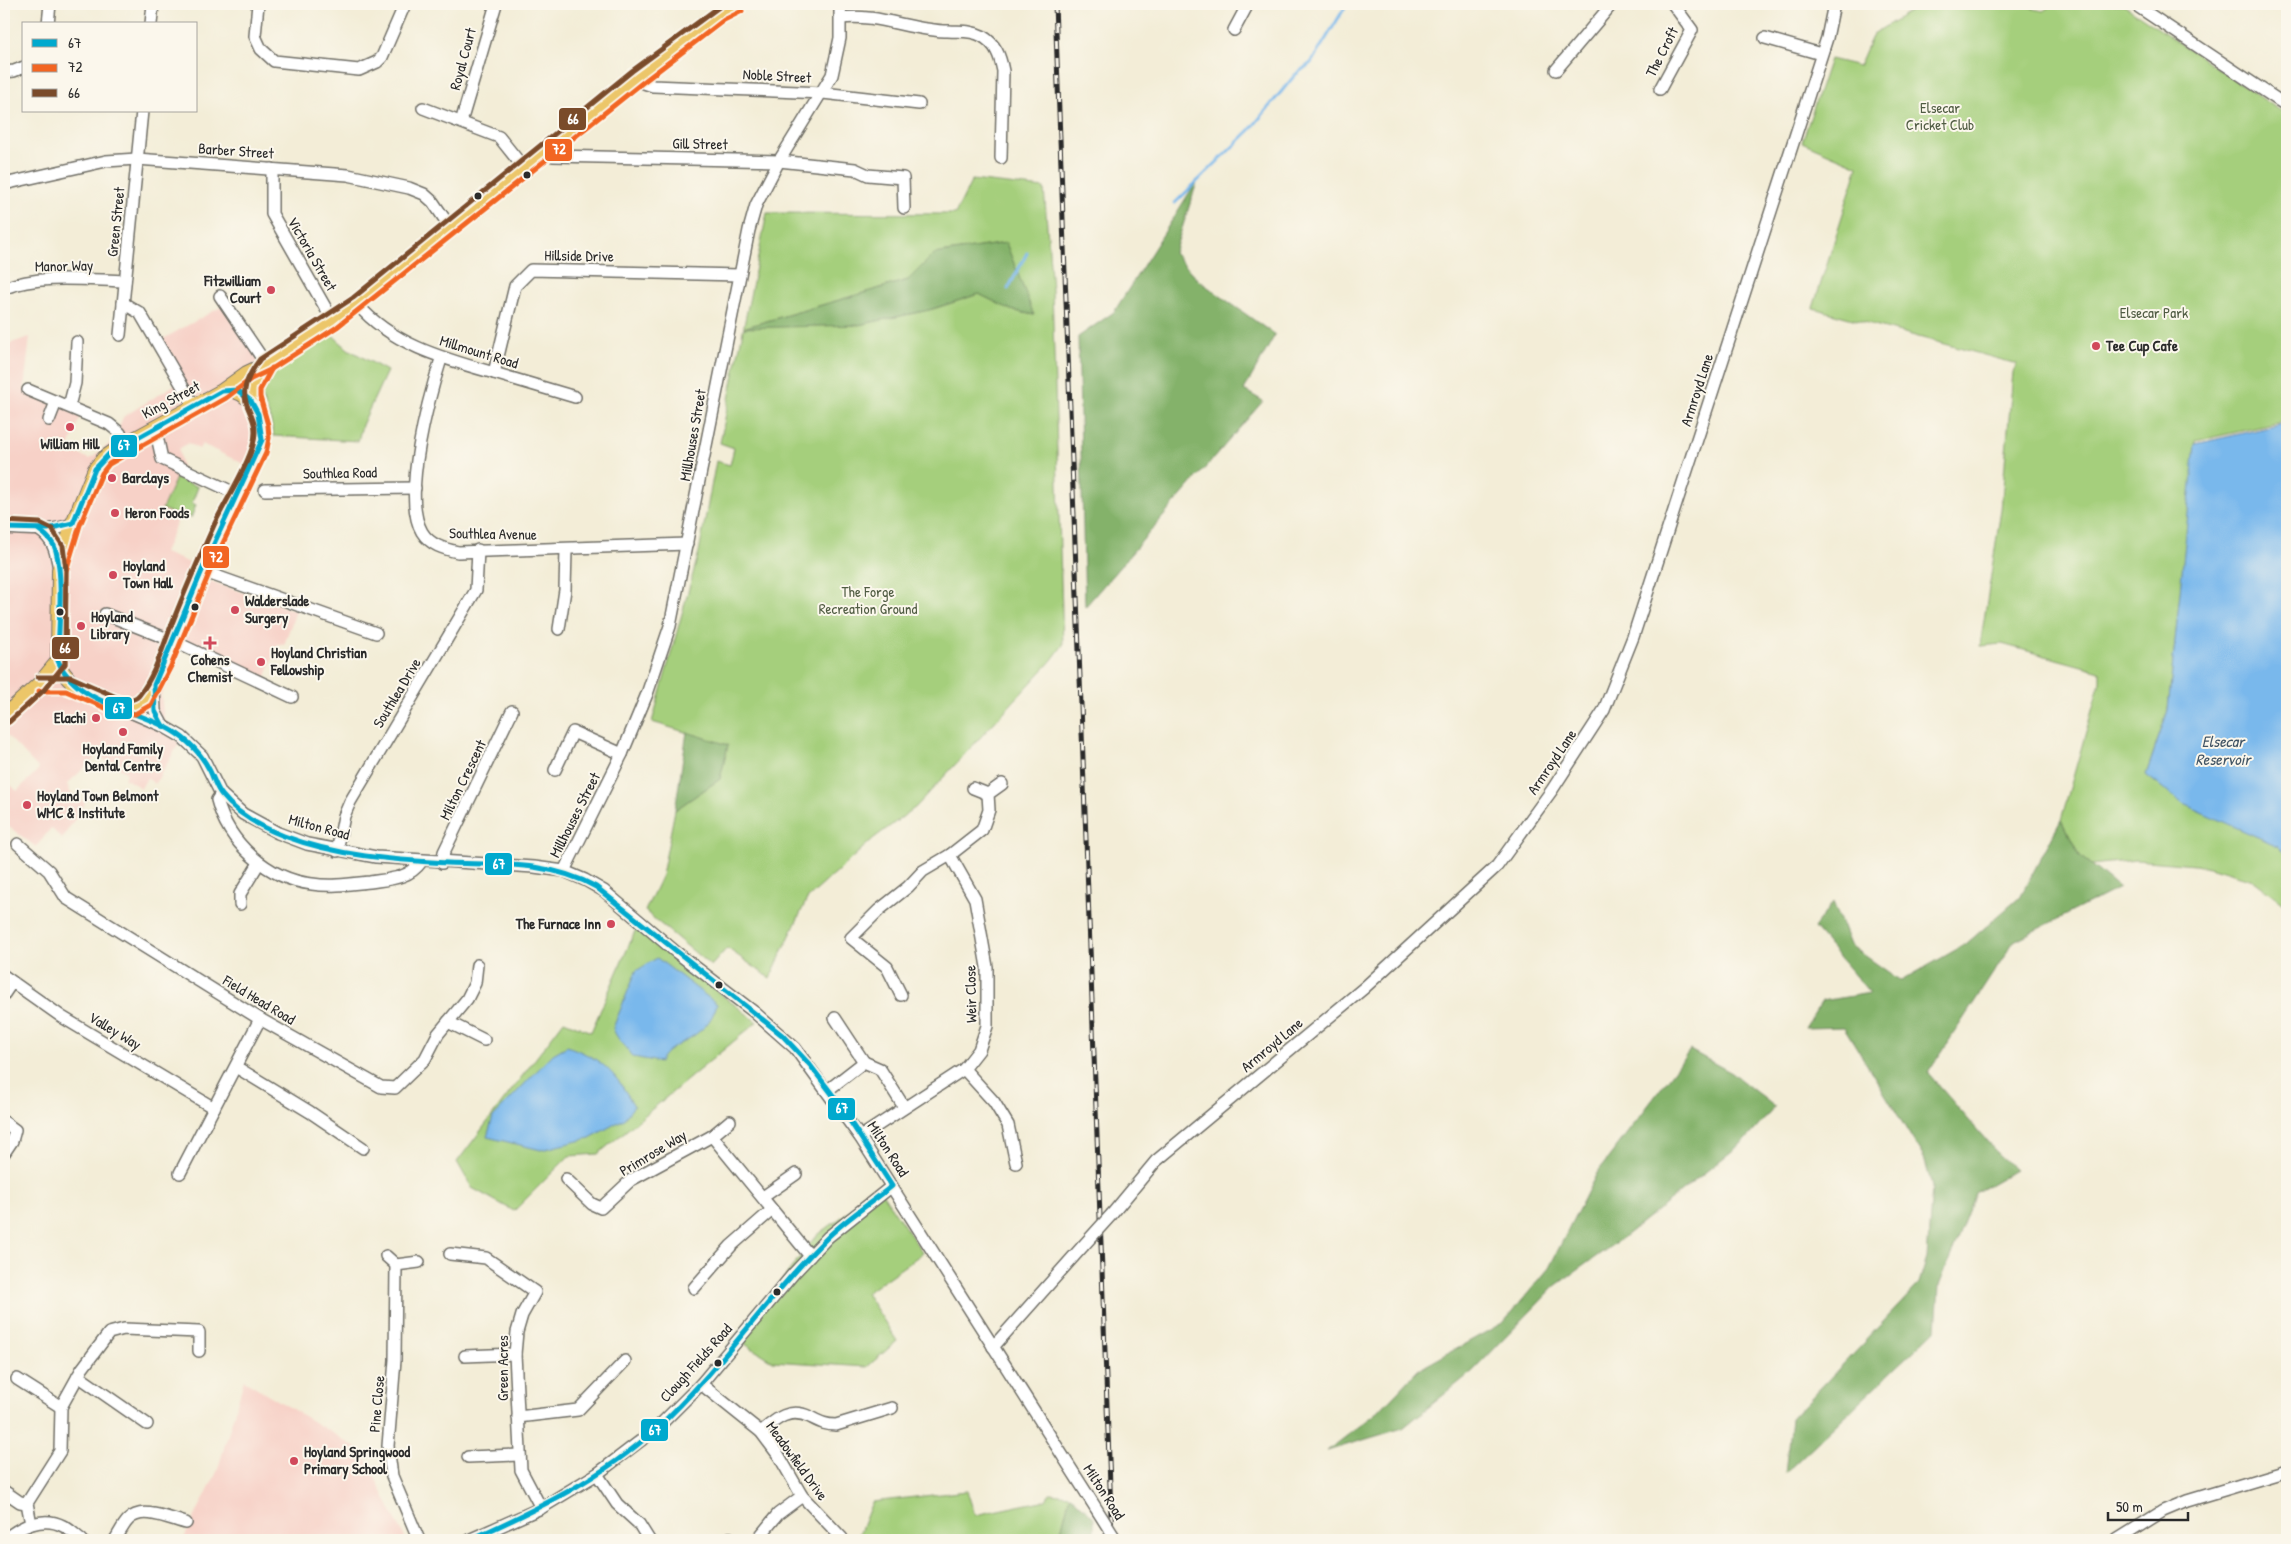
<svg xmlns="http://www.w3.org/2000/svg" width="2291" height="1544" viewBox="0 0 2291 1544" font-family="'Patrick Hand',sans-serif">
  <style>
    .built { fill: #f7d1c7 }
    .green { fill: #a5cf7b; stroke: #687d53; fill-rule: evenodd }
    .forest { fill: #84b26b; stroke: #586e4b }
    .water { fill: #79b8ec; stroke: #52728c }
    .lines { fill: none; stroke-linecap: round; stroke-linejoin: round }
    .stream { stroke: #79b8ec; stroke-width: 3 }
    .minor-casing { stroke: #716f67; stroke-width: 14 }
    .major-casing { stroke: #716f67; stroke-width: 16 }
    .minor { stroke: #fff; stroke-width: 11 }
    .major { stroke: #ecc669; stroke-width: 14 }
    .rail-casing { stroke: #2b2b2b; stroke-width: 5 }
    .rail { stroke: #fbf7ec; stroke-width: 3; stroke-dasharray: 9; stroke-linecap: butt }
    .minor-bridge-casing { stroke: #716f67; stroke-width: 14; stroke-linecap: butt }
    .minor-bridge { stroke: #fff; stroke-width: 11 }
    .bus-1-casing { stroke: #fbf7ec; stroke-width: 9 }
    .bus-2-casing { stroke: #fbf7ec; stroke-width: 9 }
    .bus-3-casing { stroke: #fbf7ec; stroke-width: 9 }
    .bus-1 { stroke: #00a9ce; stroke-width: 5 }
    .bus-2 { stroke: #f26522; stroke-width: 5 }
    .bus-3 { stroke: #7a4b2a; stroke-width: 5 }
    .bus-dot { fill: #2b2b2b; stroke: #fbf7ec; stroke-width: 2 }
    .poi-dot { fill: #d1495b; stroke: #fbf7ec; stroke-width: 2 }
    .labels { text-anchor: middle; stroke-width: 4; stroke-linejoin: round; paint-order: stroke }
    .street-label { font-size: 15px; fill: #2b2b2b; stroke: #fbf7ec }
    .park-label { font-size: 15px; fill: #505c43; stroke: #fbf7ec }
    .poi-label { font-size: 15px; font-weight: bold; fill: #2b2b2b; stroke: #fbf7ec; text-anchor: start }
    .water-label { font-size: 16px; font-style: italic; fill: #425565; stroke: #fbf7ec }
    .line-badge { stroke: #fbf7ec; stroke-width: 2 }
    .badge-label { font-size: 14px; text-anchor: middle; font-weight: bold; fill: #fff }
  </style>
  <rect width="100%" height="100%" fill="#fbf7ec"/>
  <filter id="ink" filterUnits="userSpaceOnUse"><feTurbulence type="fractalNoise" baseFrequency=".02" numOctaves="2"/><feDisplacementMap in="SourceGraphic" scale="10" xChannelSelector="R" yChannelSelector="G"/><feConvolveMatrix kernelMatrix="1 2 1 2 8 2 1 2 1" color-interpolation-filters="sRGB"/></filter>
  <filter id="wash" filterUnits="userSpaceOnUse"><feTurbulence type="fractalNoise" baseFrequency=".0096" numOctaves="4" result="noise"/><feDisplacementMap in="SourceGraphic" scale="20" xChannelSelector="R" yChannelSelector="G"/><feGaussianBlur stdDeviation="1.12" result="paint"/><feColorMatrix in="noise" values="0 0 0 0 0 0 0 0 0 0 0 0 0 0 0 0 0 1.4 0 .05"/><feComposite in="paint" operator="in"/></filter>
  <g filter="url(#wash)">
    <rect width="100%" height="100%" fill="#f3edd7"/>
    <g class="built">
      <polygon points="226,304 260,364 243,384 262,429 250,467 202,444 199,449 188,443 179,449 182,469 162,509 179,517 164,553 200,567 196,576 296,611 284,645 278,644 265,679 184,641 161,695 166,735 180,742 155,784 147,778 141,788 124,778 127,773 98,755 67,784 70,792 85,803 62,839 51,828 36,847 4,823 4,778 17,791 39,769 4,732 4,349 8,344 30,337 24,389 82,412 68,450 90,459 114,441 123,417 184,379 161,340"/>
      <polygon points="244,1380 362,1451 406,1540 183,1540 217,1472"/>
    </g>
    <g class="green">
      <polygon points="1922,4 2014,4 2043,11 2054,4 2122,4 2287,115 2287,421 2196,441 2168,710 2146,775 2278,846 2287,855 2287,906 2253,880 2206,866 2136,860 2091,865 2080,856 2061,820 2100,682 2100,671 2002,644 1980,646 2001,510 2013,372 2017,364 1813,308 1858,166 1802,142 1830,59 1859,66 1873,34"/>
      <path d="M972 180 1044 188 1052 289 1063 645 1051 661 916 807 874 838 807 899 770 978 727 948 711 966 645 911 662 875 675 810 720 779 728 745 652 722 699 552 716 461 730 465 734 448 720 443 767 213 955 214ZM1006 243 1033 315 1011 310 979 294 933 309 858 325 746 327 908 280 934 254Z"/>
      <polygon points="330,333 348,349 387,371 362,425 358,441 274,436 270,417 259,391 260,381 264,374 275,366"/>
      <polygon points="176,478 198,487 192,503 196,505 191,518 180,513 179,516 162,509"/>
      <polygon points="636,929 757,1022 598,1154 569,1156 514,1211 472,1188 457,1162 564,1021 591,1032"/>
      <polygon points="879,1189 923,1253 866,1293 897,1341 867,1367 772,1361 737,1339 815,1237"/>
      <polygon points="967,1491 975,1515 1046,1500 1050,1493 1070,1495 1059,1540 857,1540 872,1502"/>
    </g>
    <g class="forest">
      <polygon points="1198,179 1174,253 1198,280 1275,335 1244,390 1263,401 1085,607 1078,337 1114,312"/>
      <polygon points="1006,243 1034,315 1011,310 979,294 929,310 858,325 743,328 908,280 934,254"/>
      <polygon points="687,732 728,745 720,779 675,810"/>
      <polygon points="2061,820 2080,856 2119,888 2014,941 1928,1073 1999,1155 2015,1170 1975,1193 1939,1286 1936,1330 1785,1473 1791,1419 1919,1284 1927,1258 1932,1186 1924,1158 1844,1027 1805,1028 1822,1001 1870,993 1814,928 1833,902 1850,945 1901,981 1966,944 2020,897"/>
      <polygon points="1690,1050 1732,1073 1775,1107 1746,1140 1625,1236 1555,1286 1473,1371 1403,1428 1327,1451 1378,1412 1418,1370 1504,1322 1549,1268 1597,1173"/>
      <polygon points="1070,1495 1094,1517 1094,1540 1059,1540"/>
    </g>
    <g class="water">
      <polygon points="2287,423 2287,855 2278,846 2183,804 2146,775 2168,710 2195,444"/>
      <path d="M657 958 717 1004C707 1042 668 1041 660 1062L633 1057C627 1046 617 1041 613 1028L636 971Z"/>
      <path d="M567 1046C604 1060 615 1072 634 1106L624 1119 590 1138 541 1150 487 1137 493 1117 553 1054Z"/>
    </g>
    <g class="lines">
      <g class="stream">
        <polyline points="1175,203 1250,130 1295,75 1311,63 1347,4"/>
        <polyline points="1008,289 1027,253"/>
      </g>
    </g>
  </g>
  <g filter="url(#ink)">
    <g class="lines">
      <defs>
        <g id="minor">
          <polyline points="258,4 255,36 261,49 274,61 359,70 377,62 382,57 405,4"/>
          <polyline points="2134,4 2287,106"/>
          <path d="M841 18C877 13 912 31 948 31 960 32 971 30 982 36 996 44 1000 56 1003 71L1001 158"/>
          <polyline points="48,24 50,4"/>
          <polyline points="151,24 153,4"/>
          <polyline points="1234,30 1248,4"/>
          <polyline points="1765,38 1821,54"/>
          <polyline points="1556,70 1612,4"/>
          <polyline points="4,72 14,71 24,67"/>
          <polyline points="637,77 641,82 653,86 823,93 919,104"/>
          <polyline points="1660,89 1692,30 1673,4"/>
          <polyline points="423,108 499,137 523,167"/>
          <polyline points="461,122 496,4"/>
          <polyline points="546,149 553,156 779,161 855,169 868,175 903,178 904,208"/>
          <polyline points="272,169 272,214 333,321"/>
          <polyline points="4,184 106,161 137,159 348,175 409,188 424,194 433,202 450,227"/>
          <path d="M4 288C41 274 86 280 125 281"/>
          <polyline points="220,296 266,364"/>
          <polyline points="123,303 140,313 194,406"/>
          <path d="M357 304C392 345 445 359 494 373 521 381 548 389 575 397"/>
          <polyline points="120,335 142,111"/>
          <path d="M441 359C429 397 401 497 422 532 430 545 444 549 458 552L687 544"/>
          <polyline points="494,373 515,286 531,270 739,275"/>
          <polyline points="28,390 109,424 120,433 125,444"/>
          <polyline points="69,406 75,383 77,342"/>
          <polyline points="49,420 56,402"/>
          <polyline points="155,427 162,459 237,494"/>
          <polyline points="265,490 415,488"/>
          <path d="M4 528C23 529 55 533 73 523"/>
          <path d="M39 530C54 540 56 552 59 569"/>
          <polyline points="202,571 376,633"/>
          <polyline points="105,614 173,641 292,697"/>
          <polyline points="559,629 565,590 566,550"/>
          <polyline points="154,685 155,711 163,726"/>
          <polyline points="121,708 163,726 182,737 202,756 221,794 243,814 278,833 307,844 376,857 534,867 564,871 585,880 604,891 676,952 754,1012 795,1048 860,1137 1087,1494"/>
          <polyline points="555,770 573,732 622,754"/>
          <polyline points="973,788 988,794"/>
          <path d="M221 794 217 800C228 843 268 879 312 884 331 887 351 884 370 882 389 879 409 879 421 862"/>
          <polyline points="18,844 49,871 66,898 260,1019 381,1087 395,1088 425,1059 438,1034 467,999 475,983 477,965"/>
          <polyline points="337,851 344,816 350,802 476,590 478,550"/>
          <polyline points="442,863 444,852 512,711"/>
          <polyline points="564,871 622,754 647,694 670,626 749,230 756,205 779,161 832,75 840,38 840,4"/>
          <polyline points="240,904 240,894 259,863"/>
          <polyline points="4,976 62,1017 214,1108"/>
          <polyline points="4,994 12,982"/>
          <polyline points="901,995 887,967 851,938 879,910 908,887 923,871 950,855 982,830 989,810 988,794 1002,784"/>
          <polyline points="835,1018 864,1062"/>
          <polyline points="448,1022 484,1040"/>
          <polyline points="236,1067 310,1112 363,1148"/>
          <polyline points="964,1069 994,1102 1008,1125 1016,1163"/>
          <polyline points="828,1090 864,1062 880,1069 904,1107"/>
          <polyline points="4,1122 15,1130 12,1141 4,1153"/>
          <polyline points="712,1136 810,1256"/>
          <polyline points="860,1137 964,1069 979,1050 987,1026 987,967 975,899 950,855"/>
          <polyline points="180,1173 260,1019"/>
          <polyline points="566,1179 592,1204 601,1208 631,1180 712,1136 730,1121"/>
          <polyline points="763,1197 796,1174"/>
          <polyline points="1112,1214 1156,1161 1364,988 1497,866 1552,790 1604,710 1633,637 1827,38 1834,4"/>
          <polyline points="450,1254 486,1258 535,1292 522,1315 517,1332 515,1354 521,1470 541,1508"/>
          <polyline points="386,1256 396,1265 419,1262"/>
          <polyline points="396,1265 395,1360 388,1446 392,1476 419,1540"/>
          <polyline points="694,1288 731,1246 772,1210"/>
          <polyline points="993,1347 1083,1246"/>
          <polyline points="465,1356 515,1354"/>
          <polyline points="78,1376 147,1424"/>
          <polyline points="17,1379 61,1407"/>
          <polyline points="701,1384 761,1432 779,1456 802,1496 842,1538"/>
          <polyline points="518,1417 578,1410 625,1361"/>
          <path d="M761 1432C776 1419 789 1407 810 1417 820 1422 825 1425 836 1425L892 1408"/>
          <polyline points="468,1457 519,1455"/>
          <polyline points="597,1474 617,1504 639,1524 649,1540"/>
          <polyline points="4,1491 20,1502 27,1503"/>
          <polyline points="31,1524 27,1503 60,1451 61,1407 82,1369 109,1333 124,1329 199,1332 199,1351"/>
          <polyline points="730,1538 734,1540"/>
          <path d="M4 1540C19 1527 43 1515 63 1526 70 1529 76 1536 82 1540"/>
          <path d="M115 1540C119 1534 123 1525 128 1520 142 1505 170 1519 186 1523"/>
          <polyline points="469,1540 541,1508 597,1474 656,1429 701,1384 794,1273 828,1237 892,1186"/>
          <polyline points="757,1540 778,1514 802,1496"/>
          <polyline points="2117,1540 2163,1511 2187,1501 2287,1471"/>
        </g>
        <g id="major">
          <path d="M222 391C248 386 263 414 262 438 262 453 236 494 229 511 201 571 178 633 150 693 146 699 142 706 133 707 109 710 63 685 58 661L59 570 73 523 95 469 104 458 125 444 222 391 247 373 266 364 333 321 637 77 720 14 738 4"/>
          <polyline points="251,401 253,382 265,366"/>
          <polyline points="4,716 39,684 58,661"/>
        </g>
      </defs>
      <use href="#minor" class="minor-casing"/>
      <use href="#major" class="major-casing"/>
      <use href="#minor" class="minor"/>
      <use href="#major" class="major"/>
      <defs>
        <polyline id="rail" points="1055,4 1112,1540"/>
      </defs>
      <use href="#rail" class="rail-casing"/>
      <use href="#rail" class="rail"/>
      <defs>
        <g id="minor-bridge">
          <polyline points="1083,1246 1112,1214"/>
          <polyline points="1087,1494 1116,1540"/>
        </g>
      </defs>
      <use href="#minor-bridge" class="minor-bridge-casing"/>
      <use href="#minor-bridge" class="minor-bridge"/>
      <defs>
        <g id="bus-1">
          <polyline points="4,528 48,529 73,523 95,469 109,454 222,391 237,390 251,401 258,414 262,440 206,561 154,685 155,711 163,726"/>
          <path d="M39 530C46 535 54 542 56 551 64 580 58 630 58 661 78 705 134 708 171 730 188 740 201 753 210 771 214 779 216 788 222 795 237 814 261 827 284 836 337 856 393 860 448 863 499 865 550 861 596 887L782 1035 810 1065 835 1098 892 1186C871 1203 846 1219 827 1238 766 1298 720 1370 657 1428 603 1478 536 1510 469 1540"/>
        </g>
        <g id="bus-2">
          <polyline points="39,691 66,691 117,713 135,714 151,705 171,666 213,564 266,453 269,438 268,425 260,397 260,390 272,368"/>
          <polyline points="9,722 44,690 65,664 66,571 80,525 102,473 109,464 226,398 251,379 270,370 337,327 642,83 724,20 742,11"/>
        </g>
        <g id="bus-3">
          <polyline points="4,521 40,523 52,529 63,546 66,570 65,664 44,690 9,722"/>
          <path d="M38 677H71L123 700C130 700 136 700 140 694 156 674 163 645 173 621 186 588 200 556 215 523 226 500 247 468 253 445 264 407 224 407 260 359L353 298 632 71 723 4"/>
        </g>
      </defs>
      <use href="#bus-1" class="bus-1-casing"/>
      <use href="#bus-2" class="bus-2-casing"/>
      <use href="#bus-3" class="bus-3-casing"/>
      <use href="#bus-1" class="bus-1"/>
      <use href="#bus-2" class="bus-2"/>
      <use href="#bus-3" class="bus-3"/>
    </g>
  </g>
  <g class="bus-dot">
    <circle cx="527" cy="175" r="4.5"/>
    <circle cx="478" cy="196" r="4.5"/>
    <circle cx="195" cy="607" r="4.5"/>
    <circle cx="60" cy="612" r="4.5"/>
    <circle cx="719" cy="985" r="4.5"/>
    <circle cx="777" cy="1292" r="4.5"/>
    <circle cx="718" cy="1363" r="4.5"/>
  </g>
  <g class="poi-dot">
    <circle cx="271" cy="290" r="5"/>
    <circle cx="2096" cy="346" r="5"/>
    <circle cx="70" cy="427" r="5"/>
    <circle cx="112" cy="478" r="5"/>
    <circle cx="115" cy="513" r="5"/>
    <circle cx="113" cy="575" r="5"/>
    <circle cx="235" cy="610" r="5"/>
    <circle cx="81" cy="626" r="5"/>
    <path d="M207.5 635.5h5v5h5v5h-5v5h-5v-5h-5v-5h5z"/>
    <circle cx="261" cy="662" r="5"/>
    <circle cx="96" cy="718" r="5"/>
    <circle cx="123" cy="732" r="5"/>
    <circle cx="27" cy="805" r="5"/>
    <circle cx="611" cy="924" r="5"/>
    <circle cx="294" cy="1461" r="5"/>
  </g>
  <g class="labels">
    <g class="street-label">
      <text transform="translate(1662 52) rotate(-63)" y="5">The Croft</text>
      <text transform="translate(463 59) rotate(-75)" y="5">Royal Court</text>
      <text transform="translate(777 76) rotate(3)" y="5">Noble Street</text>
      <text transform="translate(700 144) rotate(1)" y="5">Gill Street</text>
      <text transform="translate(236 151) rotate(4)" y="5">Barber Street</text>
      <text transform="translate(116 222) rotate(-84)" y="5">Green Street</text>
      <text transform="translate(312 254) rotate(60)" y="5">Victoria Street</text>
      <text transform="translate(579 256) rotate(1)" y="5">Hillside Drive</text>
      <text transform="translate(64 266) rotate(-1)" y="5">Manor Way</text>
      <text transform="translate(479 352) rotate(17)" y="5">Millmount Road</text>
      <text transform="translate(1697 390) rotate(-72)" y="5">Armroyd Lane</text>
      <text transform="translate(171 400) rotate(-28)" y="5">King Street</text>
      <text transform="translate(693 435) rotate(-80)" y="5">Millhouses Street</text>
      <text transform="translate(340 473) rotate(-1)" y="5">Southlea Road</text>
      <text transform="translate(493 534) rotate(1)" y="5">Southlea Avenue</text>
      <text transform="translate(397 693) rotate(-59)" y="5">Southlea Drive</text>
      <text transform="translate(1552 762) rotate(-56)" y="5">Armroyd Lane</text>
      <text transform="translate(463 780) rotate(-64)" y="5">Milton Crescent</text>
      <text transform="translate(575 815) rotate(-63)" y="5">Millhouses Street</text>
      <text transform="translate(319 827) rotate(15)" y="5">Milton Road</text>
      <text transform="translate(971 994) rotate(-91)" y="5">Weir Close</text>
      <text transform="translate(259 1000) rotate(31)" y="5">Field Head Road</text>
      <text transform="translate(115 1031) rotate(31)" y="5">Valley Way</text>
      <text transform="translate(1272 1045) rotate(-40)" y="5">Armroyd Lane</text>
      <text transform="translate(888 1149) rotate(57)" y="5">Milton Road</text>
      <text transform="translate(653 1153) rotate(-31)" y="5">Primrose Way</text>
      <text transform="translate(696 1363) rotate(-48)" y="5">Clough Fields Road</text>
      <text transform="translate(503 1368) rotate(-90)" y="5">Green Acres</text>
      <text transform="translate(377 1404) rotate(-85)" y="5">Pine Close</text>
      <text transform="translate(797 1461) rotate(54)" y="5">Meadowfield Drive</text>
      <text transform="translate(1104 1492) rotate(57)" y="5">Milton Road</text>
    </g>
    <g class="park-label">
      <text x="1940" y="113">Elsecar<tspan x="1940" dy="17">Cricket Club</tspan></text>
      <text x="2154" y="318">Elsecar Park</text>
      <text x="868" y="597">The Forge<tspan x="868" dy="17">Recreation Ground</tspan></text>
    </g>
    <g class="poi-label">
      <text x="261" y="286" text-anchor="end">Fitzwilliam<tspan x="261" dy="17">Court</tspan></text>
      <text x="2106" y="351">Tee Cup Cafe</text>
      <text x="70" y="449" text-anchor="middle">William Hill</text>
      <text x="122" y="483">Barclays</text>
      <text x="125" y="518">Heron Foods</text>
      <text x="123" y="571">Hoyland<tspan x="123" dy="17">Town Hall</tspan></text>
      <text x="245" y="606">Walderslade<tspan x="245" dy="17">Surgery</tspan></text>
      <text x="91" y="622">Hoyland<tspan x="91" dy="17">Library</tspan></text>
      <text x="271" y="658">Hoyland Christian<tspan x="271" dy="17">Fellowship</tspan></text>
      <text x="210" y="665" text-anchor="middle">Cohens<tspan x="210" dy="17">Chemist</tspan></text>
      <text x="86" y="723" text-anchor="end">Elachi</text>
      <text x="123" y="754" text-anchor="middle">Hoyland Family<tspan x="123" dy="17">Dental Centre</tspan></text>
      <text x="37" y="801">Hoyland Town Belmont<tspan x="37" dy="17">WMC &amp; Institute</tspan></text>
      <text x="601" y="929" text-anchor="end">The Furnace Inn</text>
      <text x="304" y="1457">Hoyland Springwood<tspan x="304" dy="17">Primary School</tspan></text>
    </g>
    <g class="water-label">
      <text x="2223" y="747">Elsecar<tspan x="2223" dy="18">Reservoir</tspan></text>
    </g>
  </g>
  <g class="line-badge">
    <rect x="558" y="107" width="29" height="24" rx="5" fill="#7a4b2a"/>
    <rect x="544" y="138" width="29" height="24" rx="5" fill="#f26522"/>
    <rect x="110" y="434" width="28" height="24" rx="5" fill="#00a9ce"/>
    <rect x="202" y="545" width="28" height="24" rx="5" fill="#f26522"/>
    <rect x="51" y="636" width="29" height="24" rx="5" fill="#7a4b2a"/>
    <rect x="104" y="696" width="29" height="24" rx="5" fill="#00a9ce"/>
    <rect x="484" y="852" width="29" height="24" rx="5" fill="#00a9ce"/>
    <rect x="827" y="1097" width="29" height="24" rx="5" fill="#00a9ce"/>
    <rect x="640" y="1418" width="29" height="24" rx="5" fill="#00a9ce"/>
  </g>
  <g class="badge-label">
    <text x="573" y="124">66</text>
    <text x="559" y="154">72</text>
    <text x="124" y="450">67</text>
    <text x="216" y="562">72</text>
    <text x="65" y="653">66</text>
    <text x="119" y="713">67</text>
    <text x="499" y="869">67</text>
    <text x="842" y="1113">67</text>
    <text x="655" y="1435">67</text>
  </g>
  <rect width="2291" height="1544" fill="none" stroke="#fbf7ec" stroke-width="20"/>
  <rect x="22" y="22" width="175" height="90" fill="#fbf7ec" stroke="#a8a59f"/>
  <rect x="32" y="39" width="25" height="8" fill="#00a9ce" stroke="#a8a59f"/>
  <text x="68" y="48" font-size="15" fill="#2b2b2b">67</text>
  <rect x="32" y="64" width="25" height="8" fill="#f26522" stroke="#a8a59f"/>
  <text x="68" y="72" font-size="15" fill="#2b2b2b">72</text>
  <rect x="32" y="89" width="25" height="8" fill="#7a4b2a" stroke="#a8a59f"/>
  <text x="68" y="98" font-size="15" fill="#2b2b2b">66</text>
  <path d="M2108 1512v8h80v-8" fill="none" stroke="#2b2b2b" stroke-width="2.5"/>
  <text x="2116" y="1512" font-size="15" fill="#2b2b2b" stroke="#fbf7ec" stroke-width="4" paint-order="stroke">50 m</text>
</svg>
